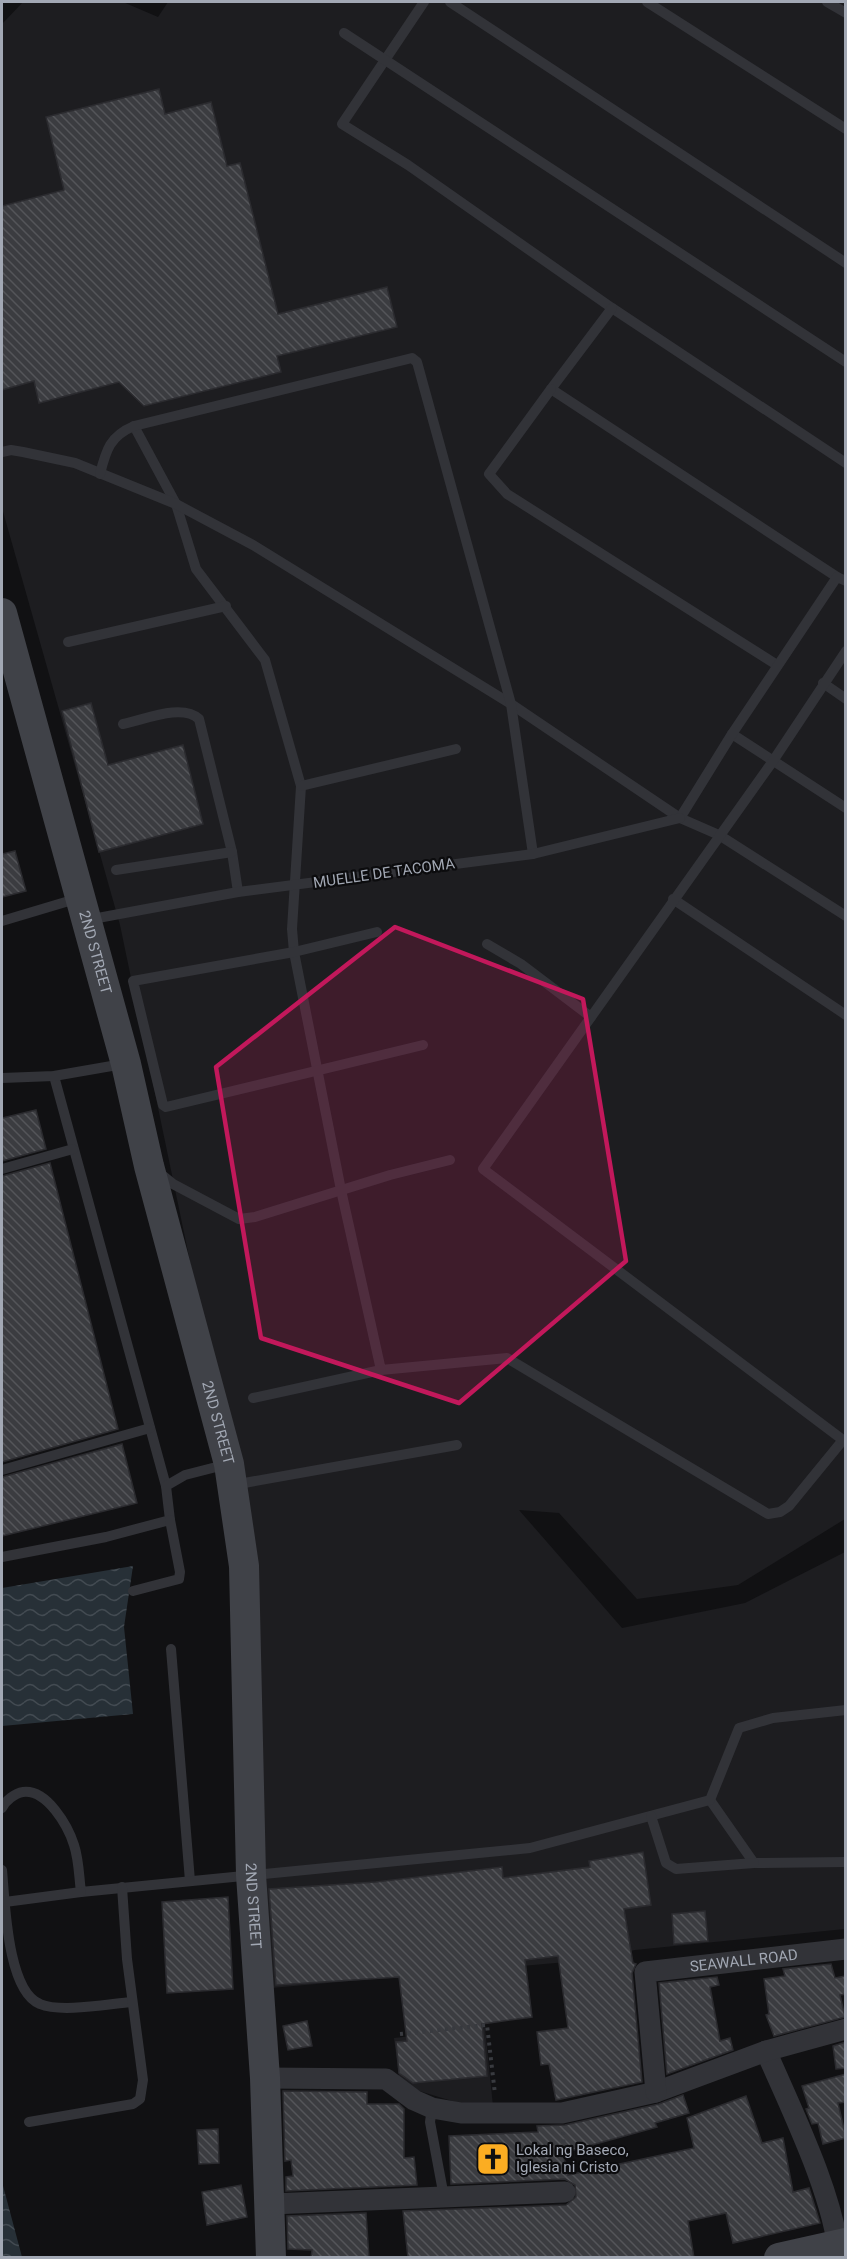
<svg xmlns="http://www.w3.org/2000/svg" width="847" height="2259" viewBox="0 0 847 2259" font-family="Roboto,sans-serif">
  <style>
    .built { fill: #1d1d20 }
    .water { fill: url(#water-waves) }
    .building { fill: url(#building-back-hatch); stroke: #2b2b2f; stroke-width: 1.5 }
    .lines { fill: none; stroke-linecap: round; stroke-linejoin: round }
    .path { stroke: #383a3f; stroke-width: 4; stroke-dasharray: 3 4.5; stroke-linecap: butt }
    .lane { stroke: #323338; stroke-width: 10 }
    .street { stroke: #323338; stroke-width: 21 }
    .secondary { stroke: #404248; stroke-width: 30 }
    .marked { fill: #c2185b; fill-opacity: 0.2; stroke: #c2185b; stroke-width: 4.5; stroke-linejoin: round }
    .labels { text-anchor: middle; stroke-width: 4.5; stroke-linejoin: round; paint-order: stroke }
    .street-label { font-size: 15px; fill: #a2a8b4; stroke: #0c0c0e }
    .poi-label { font-size: 15px; fill: #a2a8b4; stroke: #0c0c0e; text-anchor: start }
  </style>
  <defs>
    <pattern id="water-waves" width="16" height="10" patternUnits="userSpaceOnUse" patternTransform="scale(1.5)"><rect width="16" height="10" fill="#273037"/><path d="M0 5q4-4 8 0t8 0" fill="none" stroke="#434b52"/></pattern>
    <pattern id="building-back-hatch" width="6" height="6" patternUnits="userSpaceOnUse" patternTransform="scale(1.5)"><rect width="6" height="6" fill="#3b3c40"/><path d="M-1 5l2 2M0 0l6 6M5-1l2 2" fill="none" stroke="#545559"/></pattern>
  </defs>
  <rect width="100%" height="100%" fill="#111113"/>
  <g class="built">
    <polygon points="23,2 123,2 158,17 168,2 845,2 845,1519 738,1585 637,1599 559,1513 519,1510 622,1628 745,1603 845,1552 845,1929 635,1950 589,1960 271,1988 249,1545 120,925 2,508 2,24"/>
    <polygon points="485,2028 493,2106 468,2106 400,2085 394,2038"/>
  </g>
  <g class="water">
    <polygon points="133,1566 124,1627 133,1714 2,1726 2,1588"/>
    <polygon points="2,2182 22,2257 2,2257"/>
  </g>
  <g class="building">
    <polygon points="159,89 165,114 211,102 227,166 240,163 278,314 387,287 397,327 277,356 281,372 144,406 119,382 39,403 34,381 2,390 2,206 64,190 46,117"/>
    <polygon points="91,703 108,765 183,745 203,824 99,852 62,711"/>
    <polygon points="15,851 26,891 2,897 2,854"/>
    <polygon points="36,1110 46,1149 2,1161 2,1118"/>
    <polygon points="50,1163 118,1429 2,1462 2,1176"/>
    <polygon points="122,1444 137,1503 2,1536 2,1477"/>
    <polygon points="643,1852 651,1905 624,1909 633,1963 636,1964 632,1973 642,2082 556,2100 549,2064 541,2065 537,2032 568,2028 558,1956 525,1960 532,2017 482,2024 487,2076 413,2083 399,2073 396,2042 407,2041 399,1977 276,1985 269,1889 376,1882 502,1867 503,1878 590,1867 589,1861"/>
    <polygon points="228,1897 233,1989 167,1993 162,1902"/>
    <polygon points="705,1911 708,1941 674,1944 672,1914"/>
    <polygon points="831,1964 835,1978 846,1976 846,1994 840,1995 845,2017 774,2036 766,2015 769,2014 764,1979 785,1976 783,1969"/>
    <polygon points="717,1977 719,1985 710,1987 720,2041 730,2038 733,2050 667,2074 659,1983"/>
    <polygon points="307,2021 312,2046 288,2050 283,2026"/>
    <polygon points="846,2042 846,2068 836,2069 833,2046"/>
    <polygon points="846,2074 846,2102 838,2103 846,2138 823,2144 818,2123 812,2124 806,2109 809,2108 802,2086"/>
    <polygon points="283,2091 367,2092 367,2104 399,2104 404,2109 404,2158 414,2157 417,2185 286,2191 286,2177 293,2176 291,2160 285,2161"/>
    <polygon points="683,2095 689,2113 655,2123 657,2127 563,2153 568,2175 694,2148 687,2118 746,2096 762,2143 783,2138 793,2192 809,2188 820,2223 733,2243 726,2213 688,2221 694,2258 408,2258 403,2211 566,2205 576,2197 575,2185 565,2179 451,2184 449,2136 538,2132 537,2126 565,2125 659,2104"/>
    <polygon points="218,2129 219,2163 199,2164 197,2130"/>
    <polygon points="241,2185 247,2217 207,2225 202,2192"/>
    <polygon points="366,2213 369,2258 311,2258 312,2250 288,2249 287,2216"/>
  </g>
  <g class="lines">
    <g class="path">
      <polyline points="400,2034 487,2025 495,2094"/>
      <polyline points="563,2132 565,2172"/>
    </g>
    <g class="lane">
      <polyline points="424,2 342,124 408,165 612,308 846,463"/>
      <polyline points="450,2 846,263"/>
      <polyline points="647,2 846,129"/>
      <polyline points="827,2 846,13"/>
      <polyline points="344,33 846,362"/>
      <polyline points="612,308 551,389 837,577"/>
      <polyline points="551,389 489,474 507,494 777,665"/>
      <polyline points="134,426 176,504 196,569 265,660 301,786 292,929 294,952 341,1190 381,1370 507,1358 768,1514 780,1512 789,1506 843,1440 846,1441"/>
      <polyline points="2,452 11,450 23,452 75,463 176,504 253,545 511,704 680,818 719,835 846,916"/>
      <path d="M100 474C106 450 110 436 134 426L404 360 412 358 417 362 511 704 533 854"/>
      <polyline points="68,642 226,606"/>
      <polyline points="823,683 846,699"/>
      <path d="M123 724C144 720 182 703 199 719L232 852 238 892"/>
      <polyline points="732,734 846,808"/>
      <polyline points="301,786 456,749"/>
      <polyline points="680,818 732,734 837,577 846,581"/>
      <polyline points="116,870 232,852"/>
      <polyline points="673,899 846,1015"/>
      <polyline points="87,920 238,892 533,854 680,818"/>
      <polyline points="2,921 79,898"/>
      <polyline points="377,932 294,952 133,981 163,1105 166,1107 423,1045"/>
      <polyline points="487,944 521,964 591,1017"/>
      <polyline points="54,1076 166,1486"/>
      <polyline points="2,1078 54,1076 123,1064"/>
      <polyline points="2,1169 73,1149"/>
      <polyline points="157,1171 173,1184 239,1219 255,1217 390,1175 450,1160"/>
      <polyline points="253,1398 381,1370"/>
      <polyline points="843,1440 483,1169 773,761 846,651"/>
      <polyline points="2,1470 150,1428"/>
      <polyline points="233,1485 457,1445"/>
      <polyline points="2,1557 106,1537 170,1520 166,1486 185,1475 228,1464"/>
      <polyline points="133,1591 179,1579 180,1572 170,1520"/>
      <polyline points="171,1649 190,1881"/>
      <polyline points="710,1800 754,1863 846,1862"/>
      <path d="M2 1808C5 1801 15 1793 23 1792 47 1789 68 1826 74 1845 79 1860 79 1877 81 1892L530 1848 710 1800 739 1728 773 1718 846 1710"/>
      <polyline points="651,1816 666,1863 676,1869 754,1863"/>
      <path d="M2 1870C5 1901 7 1991 40 2004 61 2013 108 2004 132 2002"/>
      <polyline points="5,1902 81,1892"/>
      <polyline points="432,2108 430,2122 444,2197"/>
      <polyline points="29,2122 133,2104 140,2099 143,2080 127,1959 122,1887"/>
    </g>
    <g class="street">
      <path d="M766 2051C791 2109 834 2195 839 2257"/>
      <polyline points="265,2078 386,2079 414,2100 432,2108 461,2113 562,2113 656,2092 766,2051 846,2029"/>
      <path id="s1" d="M656 2092 645 1972 846 1949"/>
      <polyline points="271,2204 565,2192"/>
    </g>
    <g class="secondary">
      <path id="s2" d="M2 613 126 1064 149 1166 229 1464 244 1566 251 1875 265 2078 271 2258"/>
      <polyline points="779,2258 846,2243"/>
    </g>
  </g>
  <path class="marked" d="M395 927 583 999 626 1261 459 1403 261 1338 216 1067Z"/>
  <defs>
    <symbol id="church-square" viewBox="-11 -11 22 22"><rect x="-9" y="-9" width="18" height="18" rx="4" fill="#fbad22" stroke="#0c0c0e"/><path d="M-1.2-6h2.4v3.5h3.3v2.4h-3.3V6h-2.4V-.1h-3.3v-2.4h3.3Z" fill="#111"/></symbol>
  </defs>
  <g fill-rule="evenodd">
    <use href="#church-square" x="474" y="2140" width="38" height="38"/>
  </g>
  <g class="labels">
    <g class="street-label">
      <text transform="translate(384 873) rotate(-8)" y="5">MUELLE DE TACOMA</text>
      <text dy="5" stroke="none"><textPath href="#s2" startOffset="352">2ND STREET</textPath></text>
      <text dy="5" stroke="none"><textPath href="#s2" startOffset="838">2ND STREET</textPath></text>
      <text dy="5" stroke="none"><textPath href="#s2" startOffset="1324">2ND STREET</textPath></text>
      <text dy="5" stroke="none"><textPath href="#s1" startOffset="220">SEAWALL ROAD</textPath></text>
    </g>
    <g class="poi-label">
      <text x="516" y="2155">Lokal ng Baseco,<tspan x="516" dy="17">Iglesia ni Cristo</tspan></text>
    </g>
  </g>
  <rect width="847" height="2259" fill="none" stroke="#a2a8b4" stroke-width="6"/>
</svg>
